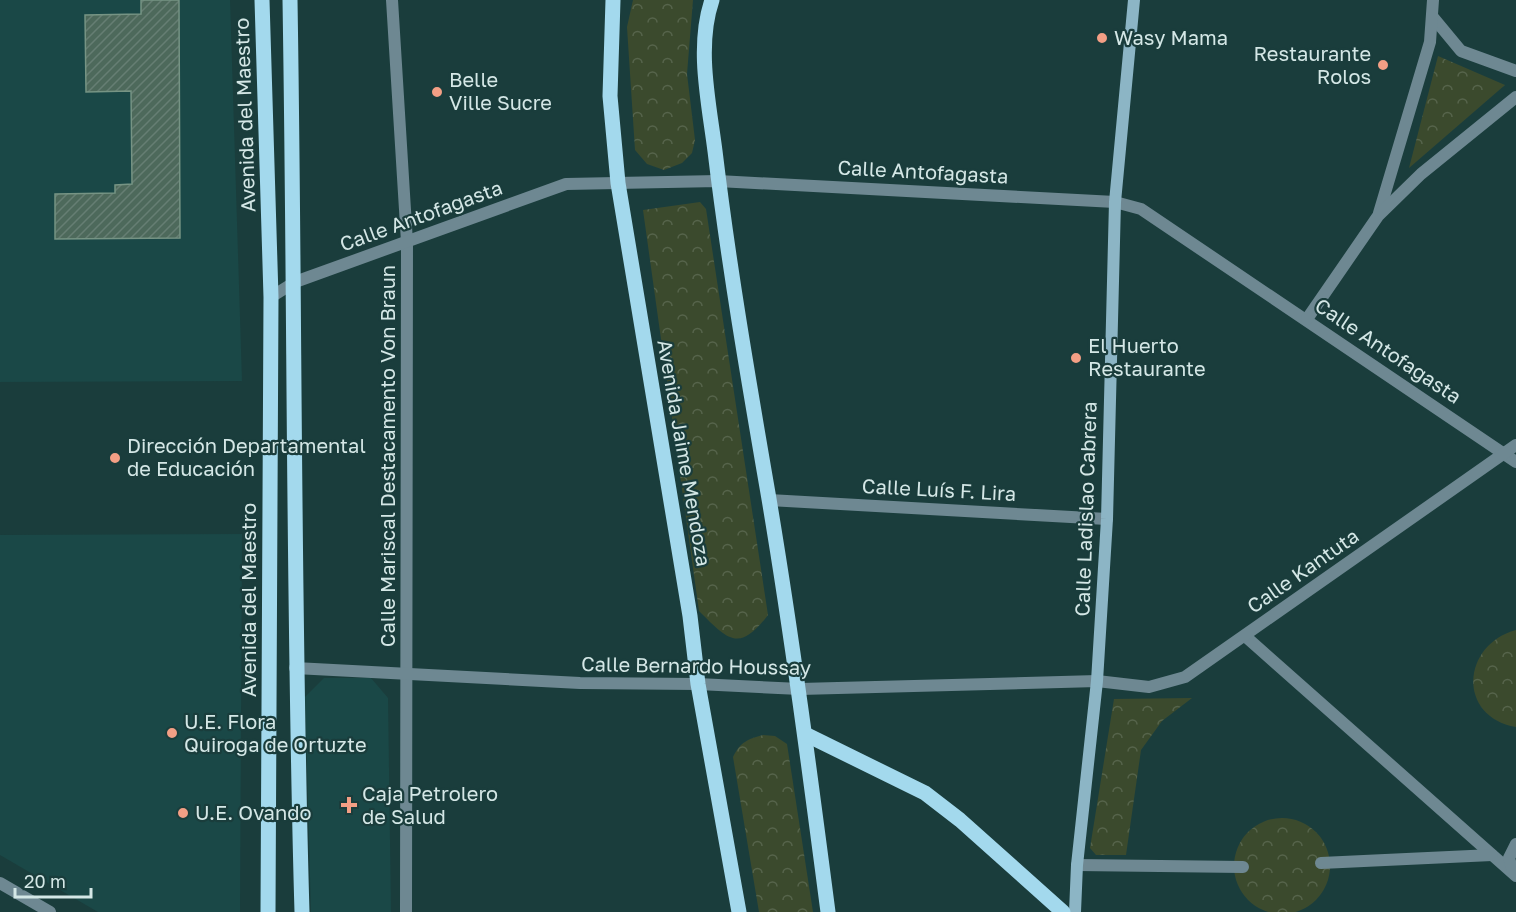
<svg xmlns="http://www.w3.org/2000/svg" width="1516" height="912" viewBox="0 0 1516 912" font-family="'Golos Text',sans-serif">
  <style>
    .built { fill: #1a4847 }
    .park { fill: url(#park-crowns) }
    .building { fill: url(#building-hatch); stroke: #769484; stroke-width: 1.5 }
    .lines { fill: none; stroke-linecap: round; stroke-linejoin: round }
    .lane { stroke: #6e8892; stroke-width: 12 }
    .street { stroke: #6e8892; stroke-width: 12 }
    .secondary { stroke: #8cb5c5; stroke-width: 12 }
    .primary { stroke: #a3d9ed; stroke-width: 15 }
    .poi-dot { fill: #f39f85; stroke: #1a3d3c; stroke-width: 2 }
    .labels { text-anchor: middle; stroke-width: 4.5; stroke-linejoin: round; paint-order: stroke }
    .poi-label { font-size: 20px; fill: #d4e7e6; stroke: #1a3d3c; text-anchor: start }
    .street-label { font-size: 20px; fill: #d4e7e6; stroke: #1a3d3c }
  </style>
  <defs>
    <pattern id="park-crowns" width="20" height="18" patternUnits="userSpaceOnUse" patternTransform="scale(1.5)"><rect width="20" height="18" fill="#3b4a2d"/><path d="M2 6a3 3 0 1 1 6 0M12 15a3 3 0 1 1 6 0" fill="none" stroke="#56644b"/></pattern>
    <pattern id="building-hatch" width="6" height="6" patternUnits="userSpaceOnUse" patternTransform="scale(1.5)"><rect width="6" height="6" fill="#4d695b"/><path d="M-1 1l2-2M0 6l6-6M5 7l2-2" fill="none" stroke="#667e73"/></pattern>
  </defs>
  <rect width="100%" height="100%" fill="#1a3d3c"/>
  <g class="built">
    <polygon points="0,0 230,0 242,381 0,382"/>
    <polygon points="242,534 240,912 98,912 0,855 0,535"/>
    <polygon points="324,678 371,678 388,698 391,912 311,912 305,697"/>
  </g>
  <g class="park">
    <polygon points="633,0 693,0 687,74 695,140 692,153 682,163 664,170 647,164 635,150 627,27"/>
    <polygon points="1438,56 1505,85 1409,168"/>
    <path d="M700 202 706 209 768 615C739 653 728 640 699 611L643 210Z"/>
    <path d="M1516 630V727C1457 717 1461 645 1516 630Z"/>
    <polygon points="1192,698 1162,721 1141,750 1126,855 1096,855 1090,848 1114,699"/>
    <path d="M763 735 775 736 787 744 813 912H759L733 757C740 742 748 739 763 735Z"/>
    <circle cx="1282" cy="866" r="48"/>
  </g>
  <polygon class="building" points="141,0 179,0 180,238 55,239 55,194 115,193 115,185 132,184 131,91 86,92 85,15 141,14"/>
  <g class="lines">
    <polyline class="lane" points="1077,865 1243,867"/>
    <g class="street">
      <polyline points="392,0 407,242 406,912"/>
      <polyline points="1432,16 1461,51 1516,71"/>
      <polyline points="1379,213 1430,42 1433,0"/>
      <polyline points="271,297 295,282 566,184 718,181 1115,202 1141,209 1516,462"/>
      <polyline points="1307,319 1378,216 1421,174 1516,97"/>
      <polyline points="769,500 1107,519"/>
      <polyline points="1245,636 1516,876"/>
      <polyline points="295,668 580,683 698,684 800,689 1097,681 1149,687 1185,677 1516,445"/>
      <polyline points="1321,863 1492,855"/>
      <polyline points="1513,872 1509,858 1516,844"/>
      <polyline points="0,883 50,912"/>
    </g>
    <polyline class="secondary" points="1075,912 1077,865 1097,681 1107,519 1115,202 1134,0"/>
    <g class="primary">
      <polyline points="262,0 271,297 268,912"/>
      <path d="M290 0C295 304 293 608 302 912"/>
      <polyline points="613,0 610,96 618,183 690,616 698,684 739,912"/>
      <path d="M712 0C696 47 709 103 715 151 729 268 749 383 769 499 792 636 810 774 828 912"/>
      <polyline points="805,734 925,793 960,820 1063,912"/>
    </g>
  </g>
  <g class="poi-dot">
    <circle cx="1102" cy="38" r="6"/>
    <circle cx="1383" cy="65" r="6"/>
    <circle cx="437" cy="92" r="6"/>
    <circle cx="1076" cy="358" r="6"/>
    <circle cx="115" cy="458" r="6"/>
    <circle cx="172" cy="733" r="6"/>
    <path d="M346 796h6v6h6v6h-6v6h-6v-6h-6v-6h6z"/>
    <circle cx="183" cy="813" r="6"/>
  </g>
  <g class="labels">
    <g class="poi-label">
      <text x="1114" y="45">Wasy Mama</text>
      <text x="1371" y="61" text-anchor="end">Restaurante<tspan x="1371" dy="23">Rolos</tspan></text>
      <text x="449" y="87">Belle<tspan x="449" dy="23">Ville Sucre</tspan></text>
      <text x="1088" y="353">El Huerto<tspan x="1088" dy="23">Restaurante</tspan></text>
      <text x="127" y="453">Dirección Departamental<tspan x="127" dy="23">de Educación</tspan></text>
      <text x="184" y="729">U.E. Flora<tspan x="184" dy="23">Quiroga de Ortuzte</tspan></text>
      <text x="362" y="801">Caja Petrolero<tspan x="362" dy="23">de Salud</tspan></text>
      <text x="195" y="820">U.E. Ovando</text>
    </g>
    <g class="street-label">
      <text transform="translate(245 115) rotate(-92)" y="7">Avenida del Maestro</text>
      <text transform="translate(923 172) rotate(3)" y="7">Calle Antofagasta</text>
      <text transform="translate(421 216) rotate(-20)" y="7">Calle Antofagasta</text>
      <text transform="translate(1388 351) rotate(34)" y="7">Calle Antofagasta</text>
      <text transform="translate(684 453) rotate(80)" y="7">Avenida Jaime Mendoza</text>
      <text transform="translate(388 456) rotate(-90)" y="7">Calle Mariscal Destacamento Von Braun</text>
      <text transform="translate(939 490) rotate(3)" y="7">Calle Luís F. Lira</text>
      <text transform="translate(1086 509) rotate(-88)" y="7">Calle Ladislao Cabrera</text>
      <text transform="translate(1303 571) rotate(-35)" y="7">Calle Kantuta</text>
      <text transform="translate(249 600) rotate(-90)" y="7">Avenida del Maestro</text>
      <text transform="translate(696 666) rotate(1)" y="7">Calle Bernardo Houssay</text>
    </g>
  </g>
  <path d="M15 888v9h76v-9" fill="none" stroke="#d4e7e6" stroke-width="3"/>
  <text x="24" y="888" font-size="18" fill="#d4e7e6" stroke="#1a3d3c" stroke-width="4.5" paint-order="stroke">20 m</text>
</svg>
